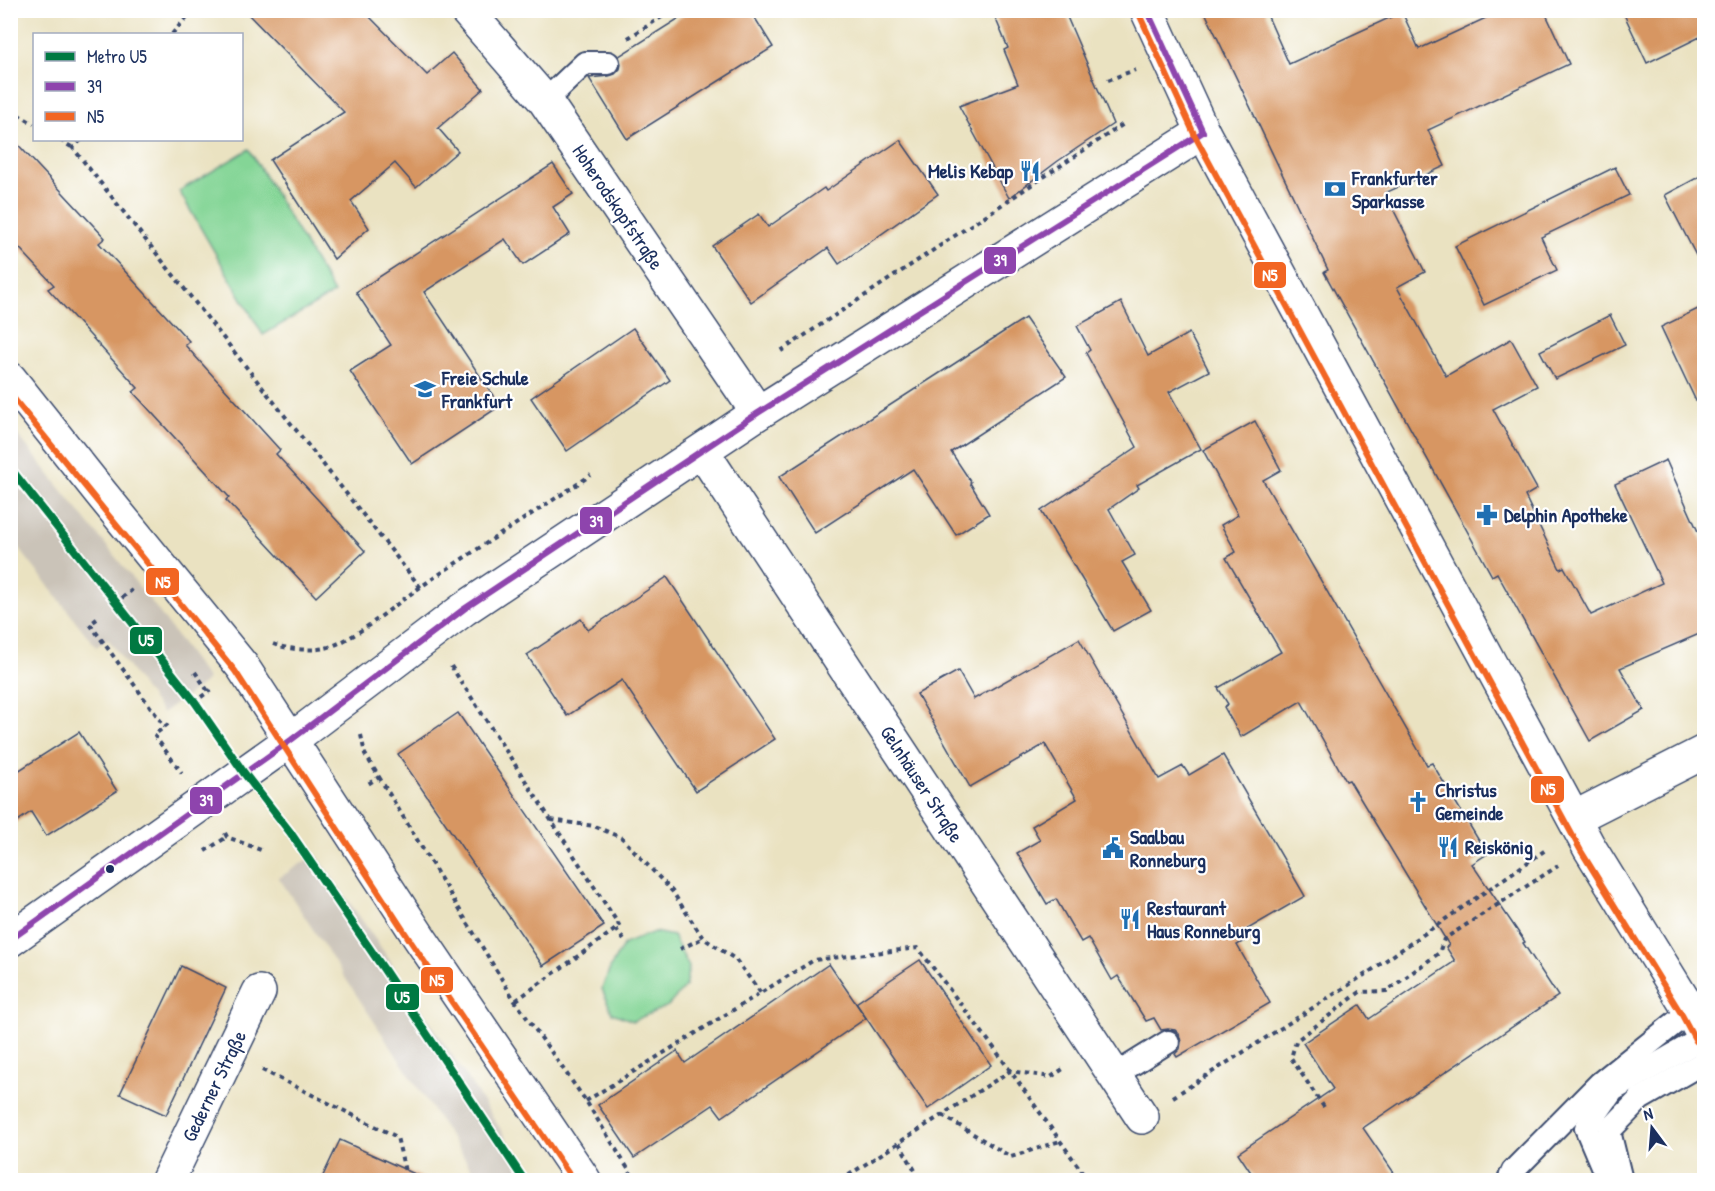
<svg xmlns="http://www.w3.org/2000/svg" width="1715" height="1191" viewBox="0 0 1715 1191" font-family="'Patrick Hand',sans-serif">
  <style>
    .industrial { fill: #cac3b8 }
    .green { fill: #84d596; stroke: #50827a; stroke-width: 1.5 }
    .building { fill: #d79662 }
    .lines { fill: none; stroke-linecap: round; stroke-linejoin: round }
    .lane-casing { stroke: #3a4a6d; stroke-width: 26 }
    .street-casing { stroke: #3a4a6d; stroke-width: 36 }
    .secondary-casing { stroke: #3a4a6d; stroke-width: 36 }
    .path { stroke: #3a4a6d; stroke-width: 4; stroke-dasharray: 4.5 4.5; stroke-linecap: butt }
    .lane { stroke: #fff; stroke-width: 22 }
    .street { stroke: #fff; stroke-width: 33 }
    .secondary { stroke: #fff; stroke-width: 33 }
    .bus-1-casing { stroke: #fff; stroke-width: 10 }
    .bus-2-casing { stroke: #fff; stroke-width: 10 }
    .bus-1 { stroke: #8e44ad; stroke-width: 6 }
    .bus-2 { stroke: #f26522; stroke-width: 6 }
    .metro-1-casing { stroke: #fff; stroke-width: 12 }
    .metro-1 { stroke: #007942; stroke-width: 8 }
    .bus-dot { fill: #1b2f5e; stroke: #fff; stroke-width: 2 }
    .labels { text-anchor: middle; stroke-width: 4.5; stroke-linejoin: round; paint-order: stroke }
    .poi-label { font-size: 20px; font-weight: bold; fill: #1b2f5e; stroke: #fff; text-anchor: start }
    .street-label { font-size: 20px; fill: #1b2f5e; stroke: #fff }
    .line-badge { stroke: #fff; stroke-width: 2 }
    .badge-label { font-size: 16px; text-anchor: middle; font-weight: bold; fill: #fff }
  </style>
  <rect width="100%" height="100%" fill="#fff"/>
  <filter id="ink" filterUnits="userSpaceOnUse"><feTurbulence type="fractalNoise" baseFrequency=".0167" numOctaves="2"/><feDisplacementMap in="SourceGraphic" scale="12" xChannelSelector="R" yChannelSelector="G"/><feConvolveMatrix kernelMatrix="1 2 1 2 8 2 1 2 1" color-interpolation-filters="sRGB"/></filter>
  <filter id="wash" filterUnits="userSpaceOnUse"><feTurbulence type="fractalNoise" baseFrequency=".008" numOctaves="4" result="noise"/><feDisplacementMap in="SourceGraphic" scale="24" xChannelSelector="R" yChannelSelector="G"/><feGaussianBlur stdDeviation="1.35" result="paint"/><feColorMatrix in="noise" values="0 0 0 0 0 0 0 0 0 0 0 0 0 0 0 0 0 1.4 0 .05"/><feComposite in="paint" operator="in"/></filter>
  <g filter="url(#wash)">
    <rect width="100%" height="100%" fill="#eae2c1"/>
    <g class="industrial">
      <polygon points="10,425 157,609 208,680 195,690 162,713 108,639 96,647 11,538"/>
      <polygon points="316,854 391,962 534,1180 479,1180 279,878"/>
    </g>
    <g class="green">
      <polygon points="249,149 334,293 263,335 179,191"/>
      <polygon points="654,932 673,936 689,967 685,987 668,1006 633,1021 612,1013 602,989 611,966 624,944"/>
    </g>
    <g id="blocks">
      <g class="building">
        <polygon points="244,10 363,10 427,75 452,53 483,89 438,128 458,151 416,187 395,163 351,201 369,228 334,259 270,160 344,112"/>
        <polygon points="692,10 750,10 773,47 627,139 589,78 609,76 615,74 620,69 621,64 619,56"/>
        <polygon points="992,10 1064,10 1113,124 1058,161 1009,198 959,106 1018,84 1004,50 1008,48"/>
        <polygon points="1204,10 1265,10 1289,64 1402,12 1419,49 1503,10 1544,10 1569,64 1428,130 1445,166 1385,193 1425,272 1397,287 1446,376 1511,339 1537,386 1493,409 1537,489 1525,496 1560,569 1564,567 1591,615 1662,583 1615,484 1666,460 1704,545 1704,632 1620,668 1644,710 1590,741 1497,573 1492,576 1324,272 1328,270"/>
        <polygon points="1622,10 1704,10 1704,35 1647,63"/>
        <polygon points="10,136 105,238 99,243 189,341 185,345 280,450 276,454 365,551 316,597 226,500 229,497 133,392 138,388 48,289 54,285 10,238"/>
        <polygon points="900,140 938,194 839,264 828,248 751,302 712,246 759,214 768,227 824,188 826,191"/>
        <polygon points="553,164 573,194 553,207 570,234 523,265 505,239 424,292 500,406 412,464 350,371 391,345 356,292"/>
        <polygon points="1615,167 1629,195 1541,237 1557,270 1484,305 1455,246"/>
        <polygon points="1704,174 1704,271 1665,195"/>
        <polygon points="1121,302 1148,356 1189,333 1209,371 1169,392 1201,449 1137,485 1139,488 1109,509 1135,555 1122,562 1151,610 1113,631 1041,511 1137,447 1086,353 1090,350 1077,326"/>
        <polygon points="1704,306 1704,418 1661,327"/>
        <polygon points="1610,315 1625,345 1555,379 1540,351"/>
        <polygon points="1025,318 1066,377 951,452 971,482 970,483 989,514 956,535 913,469 815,533 779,477"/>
        <polygon points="633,328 670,380 567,451 531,398"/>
        <polygon points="1255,421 1281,470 1263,480 1427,765 1432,763 1487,854 1472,864 1525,942 1523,943 1558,996 1363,1128 1399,1180 1256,1180 1238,1153 1333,1089 1303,1043 1360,1005 1369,1019 1455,961 1446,947 1449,945 1349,780 1346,781 1301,701 1241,737 1224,707 1228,704 1218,688 1281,652 1226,558 1236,552 1221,525 1238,515 1203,450"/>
        <polygon points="667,577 775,739 696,791 622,680 567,716 527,655 581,619 588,630"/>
        <polygon points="1079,639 1159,779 1183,766 1189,775 1223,755 1305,896 1246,930 1251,937 1237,945 1270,1003 1177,1057 1175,1054 1180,1049 1181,1042 1179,1034 1175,1030 1168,1029 1161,1030 1154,1018 1146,1021 1118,976 1112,980 1088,938 1081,942 1056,899 1047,904 1017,853 1040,840 1032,826 1077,799 1045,744 970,787 917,694 958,671 974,699"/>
        <polygon points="458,713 604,926 543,966 398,754"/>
        <polygon points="79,732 117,791 46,836 31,812 10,826 10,776"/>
        <polygon points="920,960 991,1065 928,1109 856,1003"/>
        <polygon points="829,964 866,1018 722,1117 713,1105 634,1158 598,1105 677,1051 685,1063"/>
        <polygon points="181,966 226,988 166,1115 120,1094"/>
        <polygon points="340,1140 428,1180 321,1180"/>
      </g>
    </g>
  </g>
  <g filter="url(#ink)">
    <use href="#blocks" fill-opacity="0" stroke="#3a4a6d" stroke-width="1.5"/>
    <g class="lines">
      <defs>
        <g id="lane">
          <polyline points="545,101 585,63 608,63"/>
          <polyline points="1115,1075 1168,1042"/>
          <polyline points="1509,1180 1513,1171 1600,1083 1690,1011"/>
          <polyline points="1608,1180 1586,1128 1613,1090 1704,1037"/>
          <polyline points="1621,1180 1609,1131 1640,1099 1704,1062"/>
        </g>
        <g id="street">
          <polyline points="466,10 545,101 758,413"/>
          <polyline points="702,451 1142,1117"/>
          <polyline points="1574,818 1704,752"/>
          <polyline points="10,940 291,740 464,609 758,413 1203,132"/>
          <polyline points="168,1180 259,992"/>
        </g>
        <g id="secondary">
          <polyline points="1147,10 1203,132 1589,847 1690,1011 1704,1037"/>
          <polyline points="10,379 100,492 242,666 419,937 584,1180"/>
        </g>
      </defs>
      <use href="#lane" class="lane-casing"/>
      <use href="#street" class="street-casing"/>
      <use href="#secondary" class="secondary-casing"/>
      <g class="path">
        <polyline points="172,34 193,10"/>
        <polyline points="628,38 673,10"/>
        <polyline points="1108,80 1135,70"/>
        <polyline points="10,110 34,124"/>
        <polyline points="60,140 73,148"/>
        <polyline points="81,140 73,148 421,588"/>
        <polyline points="781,351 1125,123"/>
        <polyline points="122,598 132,590"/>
        <polyline points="97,619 90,624 165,727"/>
        <path d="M273 644C289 650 316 652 332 646 361 635 393 606 419 588 476 549 534 513 591 475"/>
        <polyline points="451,666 619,925 616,929 515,1001"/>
        <polyline points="195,672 208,691"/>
        <polyline points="201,697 211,690"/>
        <polyline points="168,724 154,735 182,773"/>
        <polyline points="361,735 365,754 379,777 368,784"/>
        <polyline points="379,777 515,1001 586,1101 635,1180"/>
        <polyline points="551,820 594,826 622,838 672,891 703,938 735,959 761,993"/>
        <polyline points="225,833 227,837 261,850"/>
        <polyline points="205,851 227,837"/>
        <polyline points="616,929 626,943"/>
        <polyline points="680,949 703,938"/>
        <polyline points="262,1070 397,1137 407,1180"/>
        <polyline points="1173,1097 1369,972 1547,849"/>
        <polyline points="586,1101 814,960 918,948 994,1048 1088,1180"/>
        <polyline points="1324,1107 1291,1058 1296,1041 1360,992 1387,991 1439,953 1444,939 1558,866"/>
        <polyline points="942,1115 1011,1157 1060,1141"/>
        <polyline points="899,1143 916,1172 913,1180"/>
        <polyline points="841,1180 1010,1071 1051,1077 1066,1067"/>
      </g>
      <use href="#lane" class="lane"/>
      <use href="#street" class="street"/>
      <use href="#secondary" class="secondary"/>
      <defs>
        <g id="bus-1">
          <polyline points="1147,10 1203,132"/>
          <polyline points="10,940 291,740 464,609 758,413 1203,132"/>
        </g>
        <g id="bus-2">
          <polyline points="1139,14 1195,136 1581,851 1682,1015 1696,1041"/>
          <polyline points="10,394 235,671 411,942 573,1180"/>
        </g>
      </defs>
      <use href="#bus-1" class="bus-1-casing"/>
      <use href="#bus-2" class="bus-2-casing"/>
      <use href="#bus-1" class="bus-1"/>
      <use href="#bus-2" class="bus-2"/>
      <defs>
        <polyline id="metro-1" points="10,468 195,702 244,773 290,832 385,971 524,1180"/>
      </defs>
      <use href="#metro-1" class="metro-1-casing"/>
      <use href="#metro-1" class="metro-1"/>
    </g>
  </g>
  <defs>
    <symbol id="restaurant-bare" viewBox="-9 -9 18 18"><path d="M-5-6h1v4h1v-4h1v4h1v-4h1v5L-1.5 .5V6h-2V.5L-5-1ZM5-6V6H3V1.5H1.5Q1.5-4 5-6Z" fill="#1f6fb2" stroke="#fff" stroke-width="2.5" paint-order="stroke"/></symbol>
    <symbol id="bank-bare" viewBox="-9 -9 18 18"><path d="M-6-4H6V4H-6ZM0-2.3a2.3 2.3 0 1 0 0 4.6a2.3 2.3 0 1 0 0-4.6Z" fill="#1f6fb2" stroke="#fff" stroke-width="2.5" paint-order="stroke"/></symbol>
    <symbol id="school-bare" viewBox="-9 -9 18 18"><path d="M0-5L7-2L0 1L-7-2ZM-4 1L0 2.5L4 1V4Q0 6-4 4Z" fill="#1f6fb2" stroke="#fff" stroke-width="2.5" paint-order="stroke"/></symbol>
    <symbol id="pharmacy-bare" viewBox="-9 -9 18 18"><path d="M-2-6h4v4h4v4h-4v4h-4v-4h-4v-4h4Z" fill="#1f6fb2" stroke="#fff" stroke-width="2.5" paint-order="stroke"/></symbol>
    <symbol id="church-bare" viewBox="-9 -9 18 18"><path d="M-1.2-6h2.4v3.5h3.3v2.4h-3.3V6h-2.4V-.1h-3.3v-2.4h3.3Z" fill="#1f6fb2" stroke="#fff" stroke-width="2.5" paint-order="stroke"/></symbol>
    <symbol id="civic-bare" viewBox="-9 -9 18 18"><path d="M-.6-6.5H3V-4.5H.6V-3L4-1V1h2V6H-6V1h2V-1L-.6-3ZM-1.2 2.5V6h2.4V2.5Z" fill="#1f6fb2" stroke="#fff" stroke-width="2.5" paint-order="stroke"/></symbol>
  </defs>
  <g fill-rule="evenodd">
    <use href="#restaurant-bare" x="1015" y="156" width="30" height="30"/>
    <use href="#bank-bare" x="1320" y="174" width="30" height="30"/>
    <use href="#school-bare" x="410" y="374" width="30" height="30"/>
    <use href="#pharmacy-bare" x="1472" y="500" width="30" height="30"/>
    <use href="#church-bare" x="1403" y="787" width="30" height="30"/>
    <use href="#restaurant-bare" x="1433" y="832" width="30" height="30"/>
    <use href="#civic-bare" x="1098" y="833" width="30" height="30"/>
    <use href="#restaurant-bare" x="1115" y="904" width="30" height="30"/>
  </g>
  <circle class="bus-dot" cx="110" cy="869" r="5"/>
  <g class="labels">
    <g class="poi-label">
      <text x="1013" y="178" text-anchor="end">Melis Kebap</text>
      <text x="1352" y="185">Frankfurter<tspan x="1352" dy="23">Sparkasse</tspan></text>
      <text x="442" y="385">Freie Schule<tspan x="442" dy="23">Frankfurt</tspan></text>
      <text x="1504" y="522">Delphin Apotheke</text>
      <text x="1435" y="797">Christus<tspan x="1435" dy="23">Gemeinde</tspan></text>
      <text x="1130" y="844">Saalbau<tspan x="1130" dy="23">Ronneburg</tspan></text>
      <text x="1465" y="854">Reiskönig</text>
      <text x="1147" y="915">Restaurant<tspan x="1147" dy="23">Haus Ronneburg</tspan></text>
    </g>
    <g class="street-label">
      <text transform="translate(618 207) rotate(56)" y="7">Hoherodskopfstraße</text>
      <text transform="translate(922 784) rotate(57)" y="7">Gelnhäuser Straße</text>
      <text transform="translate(214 1086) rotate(-64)" y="7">Gederner Straße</text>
    </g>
  </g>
  <g class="line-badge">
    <rect x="983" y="246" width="34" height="29" rx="6" fill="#8e44ad"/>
    <rect x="1253" y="261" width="34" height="28" rx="6" fill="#f26522"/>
    <rect x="579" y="506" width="34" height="29" rx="6" fill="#8e44ad"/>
    <rect x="145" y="567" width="35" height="29" rx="6" fill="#f26522"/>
    <rect x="129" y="626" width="34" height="29" rx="6" fill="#007942"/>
    <rect x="1530" y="775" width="35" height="29" rx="6" fill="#f26522"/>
    <rect x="189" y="786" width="34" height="29" rx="6" fill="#8e44ad"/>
    <rect x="420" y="966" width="34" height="28" rx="6" fill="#f26522"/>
    <rect x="385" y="983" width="35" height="28" rx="6" fill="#007942"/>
  </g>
  <g class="badge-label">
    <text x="1000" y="266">39</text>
    <text x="1270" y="281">N5</text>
    <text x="596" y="527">39</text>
    <text x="163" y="588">N5</text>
    <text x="146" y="646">U5</text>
    <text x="1548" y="795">N5</text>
    <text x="206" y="806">39</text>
    <text x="437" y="986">N5</text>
    <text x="402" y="1003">U5</text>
  </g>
  <rect width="1715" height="1191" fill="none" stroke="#fff" stroke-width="36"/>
  <rect x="33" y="33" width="210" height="108" fill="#ffffff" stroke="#a4acbf" stroke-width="1.5"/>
  <rect x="45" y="52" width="30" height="9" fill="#007942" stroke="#a4acbf" stroke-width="1.5"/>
  <text x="87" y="63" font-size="18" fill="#1b2f5e">Metro U5</text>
  <rect x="45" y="82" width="30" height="9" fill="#8e44ad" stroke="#a4acbf" stroke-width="1.5"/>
  <text x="87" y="93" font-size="18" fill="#1b2f5e">39</text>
  <rect x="45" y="112" width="30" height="9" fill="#f26522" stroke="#a4acbf" stroke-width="1.5"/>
  <text x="87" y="123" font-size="18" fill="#1b2f5e">N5</text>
  <g transform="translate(1652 1128) rotate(344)" stroke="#ffffff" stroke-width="4.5" paint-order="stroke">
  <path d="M0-4.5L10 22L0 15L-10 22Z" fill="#1b2f5e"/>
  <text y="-9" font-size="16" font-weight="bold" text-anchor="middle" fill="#1b2f5e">N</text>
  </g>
</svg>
